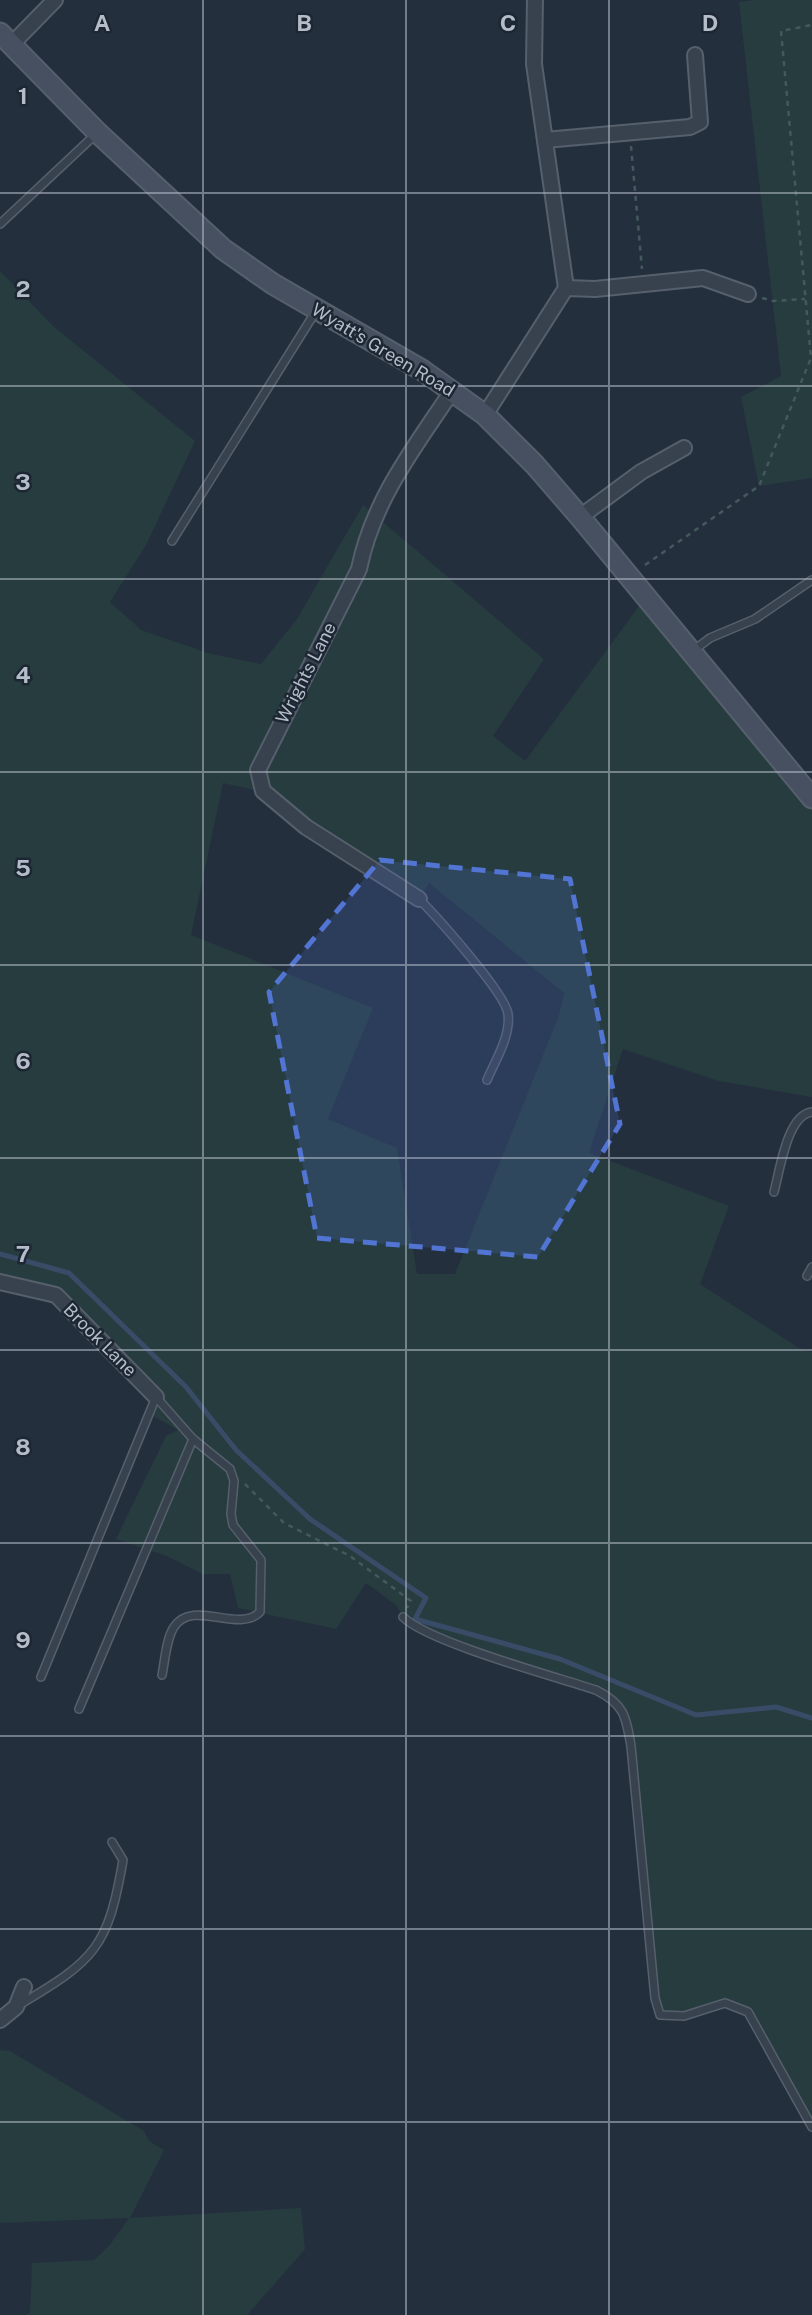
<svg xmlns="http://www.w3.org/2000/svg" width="812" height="2315" viewBox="0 0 812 2315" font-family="'Public Sans',sans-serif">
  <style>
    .green { fill: #263c3f; fill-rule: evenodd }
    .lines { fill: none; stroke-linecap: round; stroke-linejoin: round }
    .stream { stroke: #394c67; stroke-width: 5 }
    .lane-casing { stroke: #565f6c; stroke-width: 10 }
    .street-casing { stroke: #565f6c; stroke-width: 18 }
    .secondary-casing { stroke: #565f6c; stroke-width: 23 }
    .path { stroke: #44595c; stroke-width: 2.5; stroke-dasharray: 5 5; stroke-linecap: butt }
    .lane { stroke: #38414e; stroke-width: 7 }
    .street { stroke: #38414e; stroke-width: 14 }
    .secondary { stroke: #465061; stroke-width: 19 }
    .marked { fill: #5274d3; fill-opacity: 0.2; stroke: #5274d3; stroke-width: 5; stroke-dasharray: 14 9; stroke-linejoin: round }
    .grid { fill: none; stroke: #b4bcc9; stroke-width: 2; stroke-opacity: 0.55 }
    .labels { text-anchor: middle; stroke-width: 5; stroke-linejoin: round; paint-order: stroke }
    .street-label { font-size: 18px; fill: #b4bcc9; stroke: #1d2633 }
    .grid-label { font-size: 23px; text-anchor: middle; font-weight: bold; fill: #b4bcc9; stroke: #1d2633; stroke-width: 5; stroke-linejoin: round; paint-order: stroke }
  </style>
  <rect width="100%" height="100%" fill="#242f3e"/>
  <g class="green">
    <polygon points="754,0 812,0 812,478 759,486 741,397 781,376 739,2"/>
    <path d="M0 271 53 326 195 441 146 545 110 602 141 630 211 654 261 664 297 619 363 505 544 659 493 736 525 761 645 598 812 798V1097L719 1081 623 1049 589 1153 729 1206 700 1284 802 1350 812 1352V2127L748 2012 725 2003 684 2016 660 2015 631 1746 615 1700 453 1642 403 1617 396 1605 366 1583 336 1629 238 1608 230 1574H203L169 1557 116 1539 166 1436 178 1430 150 1414 156 1396 56 1295 0 1282ZM223 783 264 792 419 899 429 883 564 993 559 1015 455 1274H417L397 1148 328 1119 373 1008 191 935Z"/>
    <polygon points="0,2050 10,2051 144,2131 149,2141 164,2150 130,2218 301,2208 305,2249 247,2315 25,2315 30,2313 32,2263 94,2260 109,2246 129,2218 0,2223"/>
  </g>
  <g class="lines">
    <polyline class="stream" points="0,1254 69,1273 186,1387 236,1450 310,1519 426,1598 415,1619 560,1659 696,1715 776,1707 812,1718"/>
    <defs>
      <g id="lane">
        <polyline points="0,224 97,133"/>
        <polyline points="172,541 316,311"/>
        <polyline points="694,650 710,638 755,619 812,580"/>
        <path d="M419 899C436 916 506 994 508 1014 511 1036 495 1061 487 1080"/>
        <path d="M774 1192C780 1170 787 1115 812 1112"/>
        <polyline points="807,1276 812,1267"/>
        <path d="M156 1397 193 1439 230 1469 234 1481 231 1514 233 1525 261 1560 260 1612C238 1634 193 1598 174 1627 166 1639 165 1661 162 1675"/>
        <path d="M403 1617C428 1642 556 1677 596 1690 624 1704 626 1716 631 1746L655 1998 660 2015 684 2016 725 2003 748 2012 812 2127"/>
        <polyline points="41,1677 156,1397"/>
        <polyline points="79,1709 193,1439"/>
        <path d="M19 2005C95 1960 108 1948 123 1860L112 1842"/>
      </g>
      <g id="street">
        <polyline points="11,45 55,0"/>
        <polyline points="545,140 690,127 700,122 695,55"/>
        <polyline points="566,288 595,289 703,278 748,294"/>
        <polyline points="485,415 566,288 534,64 535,0"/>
        <polyline points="580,517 641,472 684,448"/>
        <path d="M419 899 306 827 263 791 258 770 359 569C373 500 414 448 452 391"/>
        <polyline points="0,1282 56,1295 156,1397"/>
        <polyline points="0,2020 16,2007 24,1987"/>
      </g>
      <polyline id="secondary" points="0,33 98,133 223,249 273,284 422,370 485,415 535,465 580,517 812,798"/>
    </defs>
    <use href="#lane" class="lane-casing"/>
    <use href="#street" class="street-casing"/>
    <use href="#secondary" class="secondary-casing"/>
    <g class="path">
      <polyline points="631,146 642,269"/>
      <polyline points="762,298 773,301 805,299"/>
      <polyline points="645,565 759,486 811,358 781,31 812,25"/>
      <polyline points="245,1484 284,1523 350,1556 411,1601 407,1608"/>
    </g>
    <use href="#lane" class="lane"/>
    <use href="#street" class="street"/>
    <use href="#secondary" class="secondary"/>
  </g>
  <path class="marked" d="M380 860 570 879 620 1124 538 1257 317 1238 269 992Z"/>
  <path class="grid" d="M203 0V2315M406 0V2315M609 0V2315M0 193H812M0 386H812M0 579H812M0 772H812M0 965H812M0 1158H812M0 1350H812M0 1543H812M0 1736H812M0 1929H812M0 2122H812"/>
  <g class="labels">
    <g class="street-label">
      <text transform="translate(383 350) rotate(31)" y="6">Wyatt's Green Road</text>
      <text transform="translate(306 673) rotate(-63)" y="6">Wrights Lane</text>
      <text transform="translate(100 1340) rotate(45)" y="6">Brook Lane</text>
    </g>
  </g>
  <g class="grid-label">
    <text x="102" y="31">A</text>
    <text x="304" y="31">B</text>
    <text x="508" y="31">C</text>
    <text x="710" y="31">D</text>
    <text x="23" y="104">1</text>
    <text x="23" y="297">2</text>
    <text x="23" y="490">3</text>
    <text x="23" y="683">4</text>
    <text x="23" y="876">5</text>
    <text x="23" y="1069">6</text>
    <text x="23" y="1262">7</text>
    <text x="23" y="1455">8</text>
    <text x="23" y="1648">9</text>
  </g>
</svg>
